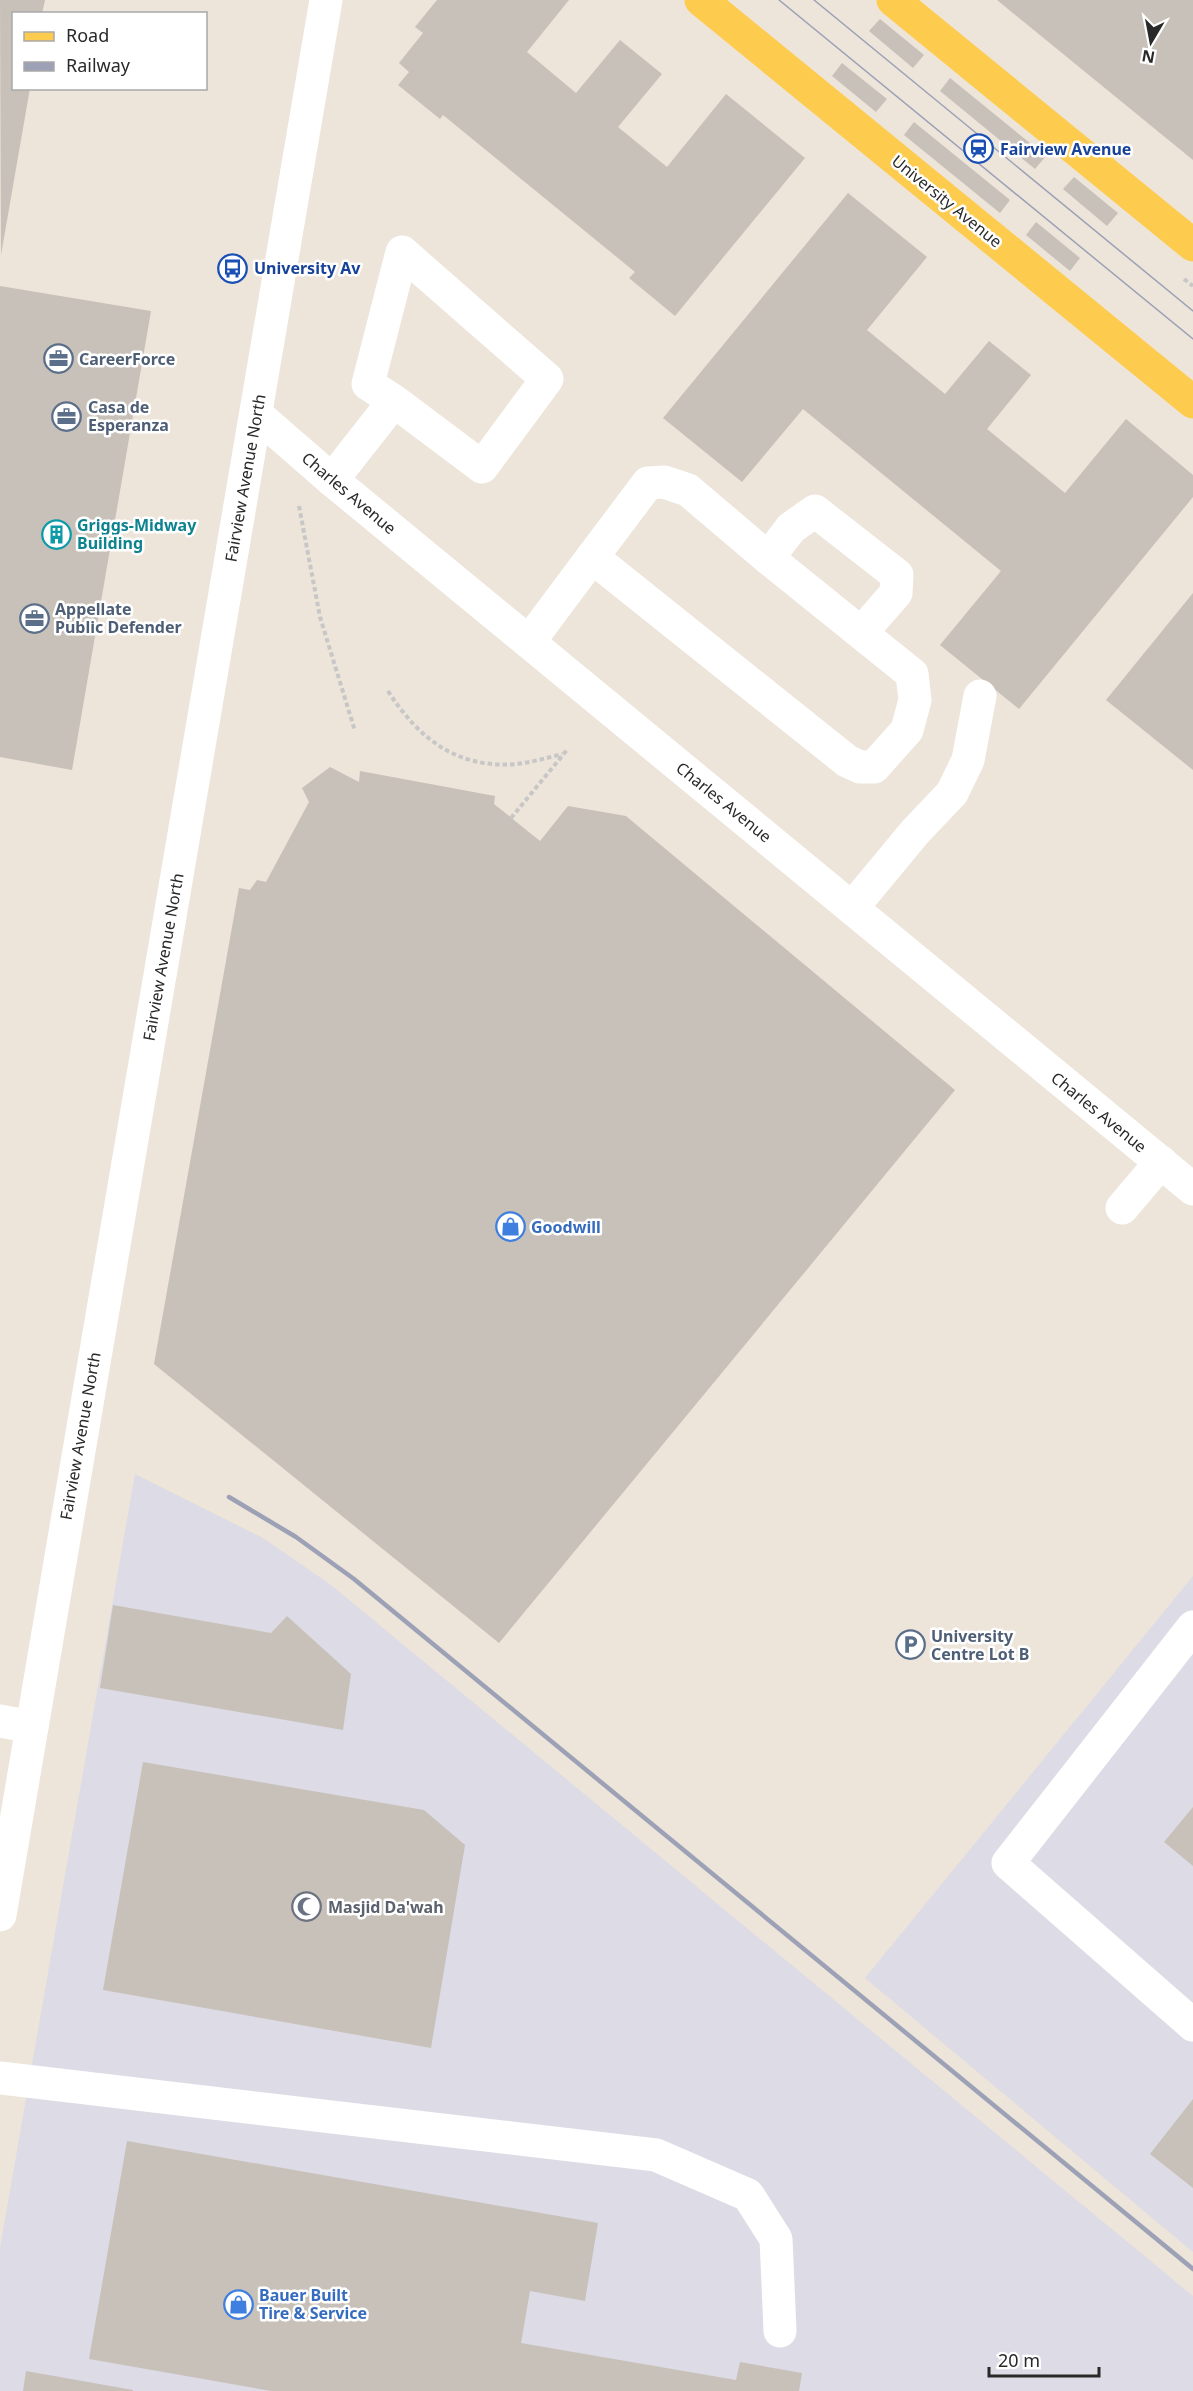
<svg xmlns="http://www.w3.org/2000/svg" width="1193" height="2391" viewBox="0 0 1193 2391" font-family="'Noto Sans',sans-serif">
  <style>
    .industrial { fill: #dddbe5 }
    .building { fill: #c8c1b9 }
    .lines { fill: none; stroke-linecap: round; stroke-linejoin: round }
    .path { stroke: #c7c7c7; stroke-width: 4; stroke-dasharray: 4.5 3; stroke-linecap: butt }
    .minor { stroke: #fff; stroke-width: 33 }
    .major { stroke: #fdcc4e; stroke-width: 33 }
    .tram { stroke: #9ca1b6; stroke-width: 1.5 }
    .rail { stroke: #9ca1b6; stroke-width: 4.5 }
    .labels { text-anchor: middle; stroke-width: 5; stroke-linejoin: round; paint-order: stroke }
    .transit-label { font-size: 16px; font-weight: bold; fill: #164399; stroke: #fff; text-anchor: start }
    .street-label { font-size: 16px; fill: #292929; stroke: #fff }
    .service-label { font-size: 16px; font-weight: bold; fill: #4e5e75; stroke: #fff; text-anchor: start }
    .culture-label { font-size: 16px; font-weight: bold; fill: #0d838f; stroke: #fff; text-anchor: start }
    .shop-label { font-size: 16px; font-weight: bold; fill: #366cbe; stroke: #fff; text-anchor: start }
    .worship-label { font-size: 16px; font-weight: bold; fill: #5b616d; stroke: #fff; text-anchor: start }
  </style>
  <rect width="100%" height="100%" fill="#ede4da"/>
  <g class="industrial">
    <polygon points="135,1474 263,1538 331,1585 1193,2296 1193,2391 0,2391 0,2248"/>
    <polygon points="1193,1576 1193,2252 865,1978"/>
  </g>
  <g class="building">
    <polygon points="0,0 45,0 42,14 14,14 14,88 30,88 1,255"/>
    <polygon points="437,0 569,0 527,52 576,93 620,40 662,74 618,127 667,167 726,94 805,158 675,316 629,278 635,272 443,115 440,119 398,85 409,72 399,63 423,33 415,27"/>
    <polygon points="997,0 1193,0 1193,160"/>
    <polygon points="880,19 924,55 913,68 869,31"/>
    <polygon points="842,63 887,99 876,112 832,76"/>
    <polygon points="950,78 1046,156 1035,169 940,91"/>
    <polygon points="914,122 1010,200 1000,213 904,135"/>
    <polygon points="1074,177 1118,213 1107,226 1063,189"/>
    <polygon points="848,193 927,257 867,330 945,394 989,341 1031,375 987,429 1065,493 1126,419 1193,475 1193,497 1019,709 940,645 1001,571 803,409 742,482 663,418"/>
    <polygon points="1036,222 1080,258 1070,271 1026,235"/>
    <polygon points="0,286 151,311 72,770 0,757"/>
    <polygon points="1193,593 1193,770 1106,700"/>
    <polygon points="330,767 359,782 360,771 495,796 494,804 540,841 568,806 626,816 955,1090 499,1643 154,1364 239,888 250,890 257,880 266,882 309,802 302,788"/>
    <polygon points="113,1605 271,1633 287,1616 351,1674 343,1730 100,1688"/>
    <polygon points="143,1762 424,1810 465,1845 431,2048 103,1990"/>
    <polygon points="1193,1807 1193,1866 1164,1842"/>
    <polygon points="1193,2099 1193,2188 1150,2154"/>
    <polygon points="127,2141 598,2223 585,2301 530,2291 521,2343 736,2380 740,2362 802,2373 799,2391 271,2391 89,2359"/>
    <polygon points="26,2371 133,2390 133,2391 23,2391"/>
  </g>
  <g class="lines">
    <g class="path">
      <polyline points="1184,279 1193,286"/>
      <polyline points="299,506 320,617 355,731"/>
      <path d="M388 691C419 739 457 769 517 764 532 762 547 758 562 754"/>
      <polyline points="511,818 567,750"/>
    </g>
    <g class="minor">
      <polyline points="256,414 332,480 1193,1189"/>
      <polyline points="332,480 394,401 482,467 547,379 402,252 368,384 394,401"/>
      <polyline points="768,558 791,528 815,511 897,575 896,593 862,632"/>
      <path d="M529 642C568 589 608 536 648 483L664 482 688 490 768 558 912 674 915 700 907 730 874 767H860L847 761 592 557"/>
      <polyline points="852,908 915,832 952,793 968,760 980,696"/>
      <polyline points="1122,1208 1161,1162"/>
      <polyline points="1193,1627 1008,1863 1193,2025"/>
      <polyline points="0,1721 32,1727"/>
      <polyline points="0,1915 326,0"/>
      <polyline points="0,2078 656,2155 748,2195 776,2239 780,2331"/>
    </g>
    <g class="major">
      <polyline points="701,0 1193,402"/>
      <polyline points="893,0 1193,245"/>
    </g>
    <g class="tram">
      <polyline points="779,0 1193,339"/>
      <polyline points="814,0 1193,311"/>
    </g>
    <polyline class="rail" points="229,1497 296,1537 354,1579 1193,2269"/>
  </g>
  <defs>
    <symbol id="station-ring" viewBox="-11 -11 22 22"><circle r="9.5" fill="#fff" stroke="#1a4fb4" stroke-width="1.5"/><path d="M-3-6H3Q5-6 5-4V2Q5 4 3 4L4.5 6H3L1.5 4h-3L-3 6H-4.5L-3 4Q-5 4-5 2V-4Q-5-6-3-6ZM-3.5-4v3h7v-3ZM-3.5 1v1.5H-2V1ZM2 1v1.5H3.5V1Z" fill="#1a4fb4"/></symbol>
    <symbol id="bus-ring" viewBox="-11 -11 22 22"><circle r="9.5" fill="#fff" stroke="#1a4fb4" stroke-width="1.5"/><path d="M-5-6H5V4H4V6H2V4H-2V6H-4V4H-5ZM-3.5-4V0h7V-4ZM-3.5 1.2v1.5H-2V1.2ZM2 1.2v1.5H3.5V1.2Z" fill="#1a4fb4"/></symbol>
    <symbol id="office-ring" viewBox="-11 -11 22 22"><circle r="9.5" fill="#fff" stroke="#5c6f8a" stroke-width="1.5"/><path d="M-6-3h4V-5.5h4V-3h4V5H-6ZM-1-4.5V-3h2v-1.5ZM-6 0V1H6V0Z" fill="#5c6f8a"/></symbol>
    <symbol id="building-ring" viewBox="-11 -11 22 22"><circle r="9.5" fill="#fff" stroke="#0f9aa8" stroke-width="1.5"/><path d="M-4-6H4V6H1V3H-1V6H-4ZM-2.5-4.3h1.7v1.8h-1.7ZM.8-4.3h1.7v1.8H.8ZM-2.5-1h1.7V.8h-1.7ZM.8-1h1.7V.8H.8Z" fill="#0f9aa8"/></symbol>
    <symbol id="shop-ring" viewBox="-11 -11 22 22"><circle r="9.5" fill="#fff" stroke="#3f7fe0" stroke-width="1.5"/><path d="M-5-2.5h2.3a2.7 3.5 0 0 1 5.4 0H5L5.5 6h-11ZM-1.5-2.5h3a1.5 2.3 0 0 0-3 0Z" fill="#3f7fe0"/></symbol>
    <symbol id="parking-ring" viewBox="-11 -11 22 22"><circle r="9.5" fill="#fff" stroke="#5c6f8a" stroke-width="1.5"/><path d="M-3.5-5.5H1a3.5 3.5 0 0 1 0 7H-1V5.5H-3.5ZM-1-3.4V-.6H.8a1.4 1.4 0 0 0 0-2.8Z" fill="#5c6f8a"/></symbol>
    <symbol id="mosque-ring" viewBox="-11 -11 22 22"><circle r="9.5" fill="#fff" stroke="#6b7280" stroke-width="1.5"/><path d="M3.5-4.9A6 6 0 1 0 3.5 4.9A5 5 0 1 1 3.5-4.9Z" fill="#6b7280"/></symbol>
  </defs>
  <g fill-rule="evenodd">
    <use href="#station-ring" x="962" y="132" width="33" height="33"/>
    <use href="#bus-ring" x="216" y="252" width="33" height="33"/>
    <use href="#office-ring" x="42" y="342" width="33" height="33"/>
    <use href="#office-ring" x="50" y="400" width="33" height="33"/>
    <use href="#building-ring" x="40" y="518" width="33" height="33"/>
    <use href="#office-ring" x="18" y="602" width="33" height="33"/>
    <use href="#shop-ring" x="494" y="1210" width="33" height="33"/>
    <use href="#parking-ring" x="894" y="1628" width="33" height="33"/>
    <use href="#mosque-ring" x="290" y="1890" width="33" height="33"/>
    <use href="#shop-ring" x="222" y="2288" width="33" height="33"/>
  </g>
  <g class="labels">
    <g class="transit-label">
      <text x="1000" y="155">Fairview Avenue</text>
      <text x="254" y="274">University Av</text>
    </g>
    <g class="street-label">
      <text transform="translate(947 201) rotate(39)" y="6">University Avenue</text>
      <text transform="translate(245 478) rotate(-80)" y="6">Fairview Avenue North</text>
      <text transform="translate(349 493) rotate(40)" y="6">Charles Avenue</text>
      <text transform="translate(724 802) rotate(39)" y="6">Charles Avenue</text>
      <text transform="translate(163 957) rotate(-80)" y="6">Fairview Avenue North</text>
      <text transform="translate(1099 1112) rotate(39)" y="6">Charles Avenue</text>
      <text transform="translate(80 1436) rotate(-80)" y="6">Fairview Avenue North</text>
    </g>
    <g class="service-label">
      <text x="79" y="365">CareerForce</text>
      <text x="88" y="413">Casa de<tspan x="88" dy="18">Esperanza</tspan></text>
      <text x="55" y="615">Appellate<tspan x="55" dy="18">Public Defender</tspan></text>
      <text x="931" y="1642">University<tspan x="931" dy="18">Centre Lot B</tspan></text>
    </g>
    <g class="culture-label">
      <text x="77" y="531">Griggs-Midway<tspan x="77" dy="18">Building</tspan></text>
    </g>
    <g class="shop-label">
      <text x="531" y="1233">Goodwill</text>
      <text x="259" y="2301">Bauer Built<tspan x="259" dy="18">Tire &amp; Service</tspan></text>
    </g>
    <g class="worship-label">
      <text x="328" y="1913">Masjid Da'wah</text>
    </g>
  </g>
  <rect x="12" y="12" width="195" height="78" fill="#ffffff" stroke="#a9a9a9" stroke-width="1.5"/>
  <rect x="24" y="32" width="30" height="9" fill="#fdcc4e" stroke="#a9a9a9" stroke-width="1.5"/>
  <text x="66" y="42" font-size="18" fill="#292929">Road</text>
  <rect x="24" y="62" width="30" height="9" fill="#9ca1b6" stroke="#a9a9a9" stroke-width="1.5"/>
  <text x="66" y="72" font-size="18" fill="#292929">Railway</text>
  <g transform="translate(1151 42) rotate(190)" stroke="#ffffff" stroke-width="4.5" paint-order="stroke">
  <path d="M0-4.5L10 22L0 15L-10 22Z" fill="#292929"/>
  <text y="-9" font-size="16" font-weight="bold" text-anchor="middle" fill="#292929">N</text>
  </g>
  <path d="M989 2367v9h110v-9" fill="none" stroke="#292929" stroke-width="3"/>
  <text x="998" y="2367" font-size="18" fill="#292929" stroke="#ffffff" stroke-width="4.5" paint-order="stroke">20 m</text>
</svg>
